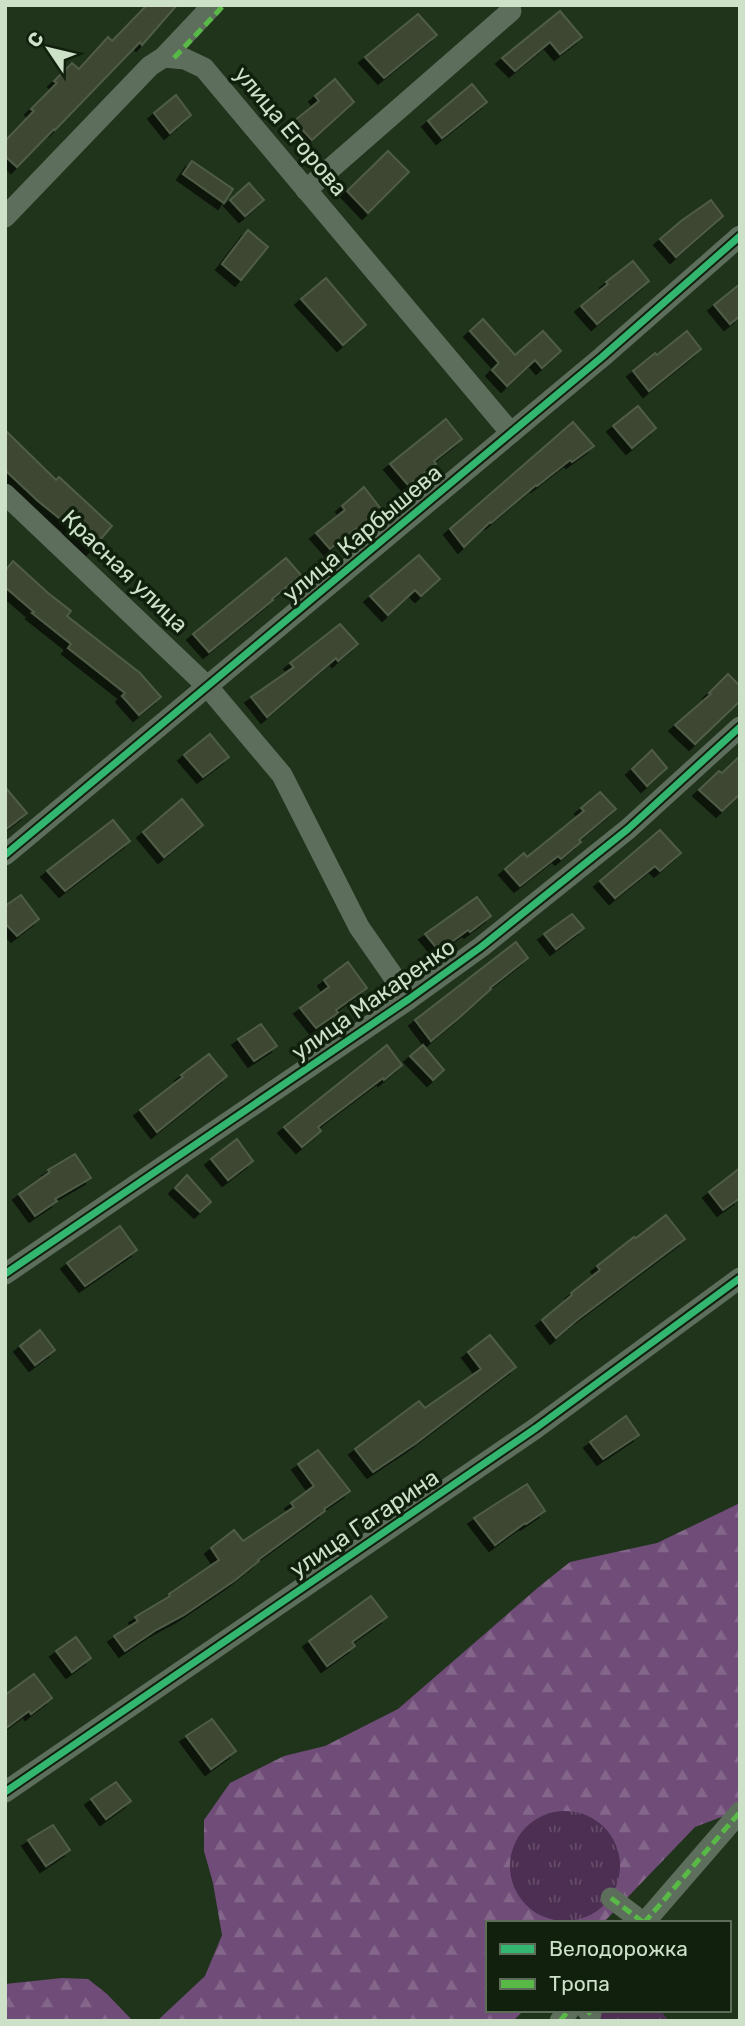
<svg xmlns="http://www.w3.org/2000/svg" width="745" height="2026" viewBox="0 0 745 2026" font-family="Rubik,sans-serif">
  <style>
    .forest { fill: url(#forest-firs) }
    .park { fill: url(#park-tufts) }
    .building { fill: #3c4732; stroke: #505c46; stroke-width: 2; filter: url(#shadow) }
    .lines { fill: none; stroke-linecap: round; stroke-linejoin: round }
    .street { stroke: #5e6e5c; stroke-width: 21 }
    .quiet { stroke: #58b947; stroke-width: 5; stroke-dasharray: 10 5; stroke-linecap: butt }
    .cycleway-casing { stroke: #11200d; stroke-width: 11 }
    .cycleway { stroke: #33b770; stroke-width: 7 }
    .labels { text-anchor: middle; stroke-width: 7; stroke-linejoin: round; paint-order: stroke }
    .street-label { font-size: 23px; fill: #cce1c8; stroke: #11200d }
  </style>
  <defs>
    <pattern id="forest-firs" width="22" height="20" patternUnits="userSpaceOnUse" patternTransform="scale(1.75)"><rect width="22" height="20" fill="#704c78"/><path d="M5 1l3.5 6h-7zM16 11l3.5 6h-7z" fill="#83668a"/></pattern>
    <pattern id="park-tufts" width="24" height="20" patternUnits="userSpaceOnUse" patternTransform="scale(1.75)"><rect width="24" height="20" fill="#4c2f52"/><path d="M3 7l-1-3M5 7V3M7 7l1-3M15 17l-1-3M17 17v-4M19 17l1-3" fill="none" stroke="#654d69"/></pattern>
    <filter id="shadow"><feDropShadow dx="-6" dy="6" stdDeviation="0" flood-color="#0009"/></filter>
  </defs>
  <rect width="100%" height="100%" fill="#20341c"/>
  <g class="forest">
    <polygon points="740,1503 740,1810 695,1827 603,1923 488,1923 488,2010 524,2010 513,2021 157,2021 205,1976 222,1935 213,1883 204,1851 204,1820 230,1783 284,1756 325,1746 398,1709 541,1585 570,1562 657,1543"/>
    <polygon points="62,1978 88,1979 107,1994 131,2019 153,2021 5,2021 5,1984"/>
  </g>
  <g class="park">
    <circle cx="565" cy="1866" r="55"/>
    <polygon points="596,2010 660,2010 669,2021 587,2021"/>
  </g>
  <g class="building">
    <polygon points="147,5 177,5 142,45 140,42 55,130 54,129 17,167 5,156 5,141 34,111 31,109 57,83 54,81 72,63 79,69 108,37 112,41"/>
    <polygon points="560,11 582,37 560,54 550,42 515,71 502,58"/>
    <polygon points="418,14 437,35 384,78 365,57"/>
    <polygon points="335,79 354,102 312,140 294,121 319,101 315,96"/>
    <polygon points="472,84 487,102 442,138 428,121"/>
    <polygon points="176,95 191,115 170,133 154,113"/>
    <polygon points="388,151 409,172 368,213 347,191"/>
    <polygon points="192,161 233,189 224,203 183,174"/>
    <polygon points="249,183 264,200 245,216 230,200"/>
    <polygon points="711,200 723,216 676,257 660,239 681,221"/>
    <polygon points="248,230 268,247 241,280 222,264"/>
    <polygon points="633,261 649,281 597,324 581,306 608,284 606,282"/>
    <polygon points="326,278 366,325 343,345 301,299"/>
    <polygon points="740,284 740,316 730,324 714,305"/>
    <polygon points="483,319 515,355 543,331 561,351 542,368 535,360 507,386 492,370 499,363 470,331"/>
    <polygon points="687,331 701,349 649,391 633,371 655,353 657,355"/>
    <polygon points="638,406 656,428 632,448 613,426"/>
    <polygon points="446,419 462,439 434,461 436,464 408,485 390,464"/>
    <polygon points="573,422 594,446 572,462 570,460 537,486 536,485 491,523 490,522 464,547 450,529"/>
    <polygon points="5,430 56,480 59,477 112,526 92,549 68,528 69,526 38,501 5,470"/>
    <polygon points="364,487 381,509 330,549 316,533 345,510 342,506"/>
    <polygon points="419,555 440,579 421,596 415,590 388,615 370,596"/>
    <polygon points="286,558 301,575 272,599 273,600 209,652 193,634"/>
    <polygon points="13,561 48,593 71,611 67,616 140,673 161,697 139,715 122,696 125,693 68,648 71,644 32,613 34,612 5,587 5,571"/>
    <polygon points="340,624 358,644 338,661 336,658 267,717 251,697 294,667 290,663"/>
    <polygon points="728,674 740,686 740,701 695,744 675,725 711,694 709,693"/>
    <polygon points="210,734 229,757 203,777 184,755"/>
    <polygon points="652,750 667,768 647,786 632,769"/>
    <polygon points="740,756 740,794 722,811 699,790 719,771 722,773"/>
    <polygon points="5,787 27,813 5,830"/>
    <polygon points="600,792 616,809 579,840 581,842 561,859 558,856 520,886 505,869 524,853 527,857 584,811 581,808"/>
    <polygon points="182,799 203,825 164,857 143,832"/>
    <polygon points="113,820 130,841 65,891 47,871"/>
    <polygon points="660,830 681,853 660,871 655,866 615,898 600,881"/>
    <polygon points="21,895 39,919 17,936 5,923 5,906"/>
    <polygon points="477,897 491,916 470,932 468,930 439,951 425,934"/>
    <polygon points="572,914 584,928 556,949 544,934"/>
    <polygon points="516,942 528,958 490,988 491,989 460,1017 431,1041 415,1020"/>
    <polygon points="348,962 367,988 336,1010 338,1013 316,1028 300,1008 329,987 324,980"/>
    <polygon points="261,1024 277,1046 254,1061 238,1039"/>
    <polygon points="387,1045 402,1065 384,1080 383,1078 318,1127 321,1131 302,1147 284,1127"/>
    <polygon points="423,1045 444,1070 433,1080 410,1056"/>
    <polygon points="209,1054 227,1076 157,1132 140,1110 183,1077 181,1075"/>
    <polygon points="237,1139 253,1161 228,1180 211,1159"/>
    <polygon points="75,1154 91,1178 55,1199 57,1201 35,1216 19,1194 50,1172 48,1170"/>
    <polygon points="740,1168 740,1198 723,1210 709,1192"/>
    <polygon points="187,1175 211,1202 200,1212 175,1188"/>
    <polygon points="666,1215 685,1239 577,1320 556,1338 542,1320 572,1295 571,1293 600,1270 597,1266 634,1237 636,1238"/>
    <polygon points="120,1226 137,1250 85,1286 67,1263"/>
    <polygon points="40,1330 55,1350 35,1365 20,1346"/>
    <polygon points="490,1335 516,1367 415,1444 373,1472 355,1449 419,1401 425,1408 481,1369 468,1352"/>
    <polygon points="626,1416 639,1435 603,1459 590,1442"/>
    <polygon points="318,1450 350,1491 324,1509 325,1511 258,1560 259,1561 234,1581 184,1615 156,1630 125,1651 114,1636 138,1621 135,1617 170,1596 169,1594 219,1560 211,1548 234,1530 243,1541 294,1507 291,1503 314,1486 298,1464"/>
    <polygon points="527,1484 545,1511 526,1524 525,1523 495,1545 474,1518"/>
    <polygon points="371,1596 387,1617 352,1642 355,1646 327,1666 309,1641"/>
    <polygon points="76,1637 91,1658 72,1672 56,1651"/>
    <polygon points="34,1674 52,1698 31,1714 29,1711 5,1729 5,1695"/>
    <polygon points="212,1719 236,1751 211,1769 186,1736"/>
    <polygon points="116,1782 131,1801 106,1819 91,1799"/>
    <polygon points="53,1825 70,1850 46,1866 28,1840"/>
  </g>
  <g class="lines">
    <g class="street">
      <polyline points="164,57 213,5"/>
      <polyline points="306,190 511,11"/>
      <polyline points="5,217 150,66 164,57 185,59 204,68 511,433"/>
      <polyline points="5,494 208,687 282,775 359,927 409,999"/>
      <polyline points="5,855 602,357 740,236"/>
      <polyline points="5,1274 409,999 481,947 628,829 740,727"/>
      <polyline points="5,1792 536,1428 740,1278"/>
      <polyline points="611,1898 644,1923"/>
      <polyline points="644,1923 740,1812"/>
      <polyline points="587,2010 591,2014"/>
      <polyline points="560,2021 569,2010"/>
    </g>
    <g class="quiet">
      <polyline points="174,58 224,5"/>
      <polyline points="611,1898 644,1923"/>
      <polyline points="644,1923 740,1812"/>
      <polyline points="587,2010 591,2014"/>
      <polyline points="560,2021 569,2010"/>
    </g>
    <defs>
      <g id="cycleway">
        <polyline points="5,855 602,357 740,236"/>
        <polyline points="5,1274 409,999 481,947 628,829 740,727"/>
        <polyline points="5,1792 536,1428 740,1278"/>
      </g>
    </defs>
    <use href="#cycleway" class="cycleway-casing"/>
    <use href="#cycleway" class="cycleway"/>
  </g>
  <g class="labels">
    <g class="street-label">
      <text transform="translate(291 131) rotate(50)" y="8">улица Егорова</text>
      <text transform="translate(362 533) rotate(-40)" y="8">улица Карбышева</text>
      <text transform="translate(125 571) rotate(44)" y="8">Красная улица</text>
      <text transform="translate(373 999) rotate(-35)" y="8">улица Макаренко</text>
      <text transform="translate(364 1523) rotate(-34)" y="8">улица Гагарина</text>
    </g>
  </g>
  <rect width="745" height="2026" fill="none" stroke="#cce1c8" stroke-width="14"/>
  <rect x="486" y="1921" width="245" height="91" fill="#11200d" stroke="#5c6d58" stroke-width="2"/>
  <rect x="500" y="1944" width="35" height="10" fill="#33b770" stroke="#5c6d58" stroke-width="2"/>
  <text x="549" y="1956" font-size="21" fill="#cce1c8">Велодорожка</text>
  <rect x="500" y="1979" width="35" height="10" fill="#58b947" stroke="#5c6d58" stroke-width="2"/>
  <text x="549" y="1991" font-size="21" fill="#cce1c8">Тропа</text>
  <g transform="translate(49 49) rotate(305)" stroke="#11200d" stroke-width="5" paint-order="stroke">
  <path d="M0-5L12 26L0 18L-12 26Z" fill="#cce1c8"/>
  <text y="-10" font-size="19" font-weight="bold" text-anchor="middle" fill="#cce1c8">С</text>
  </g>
</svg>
